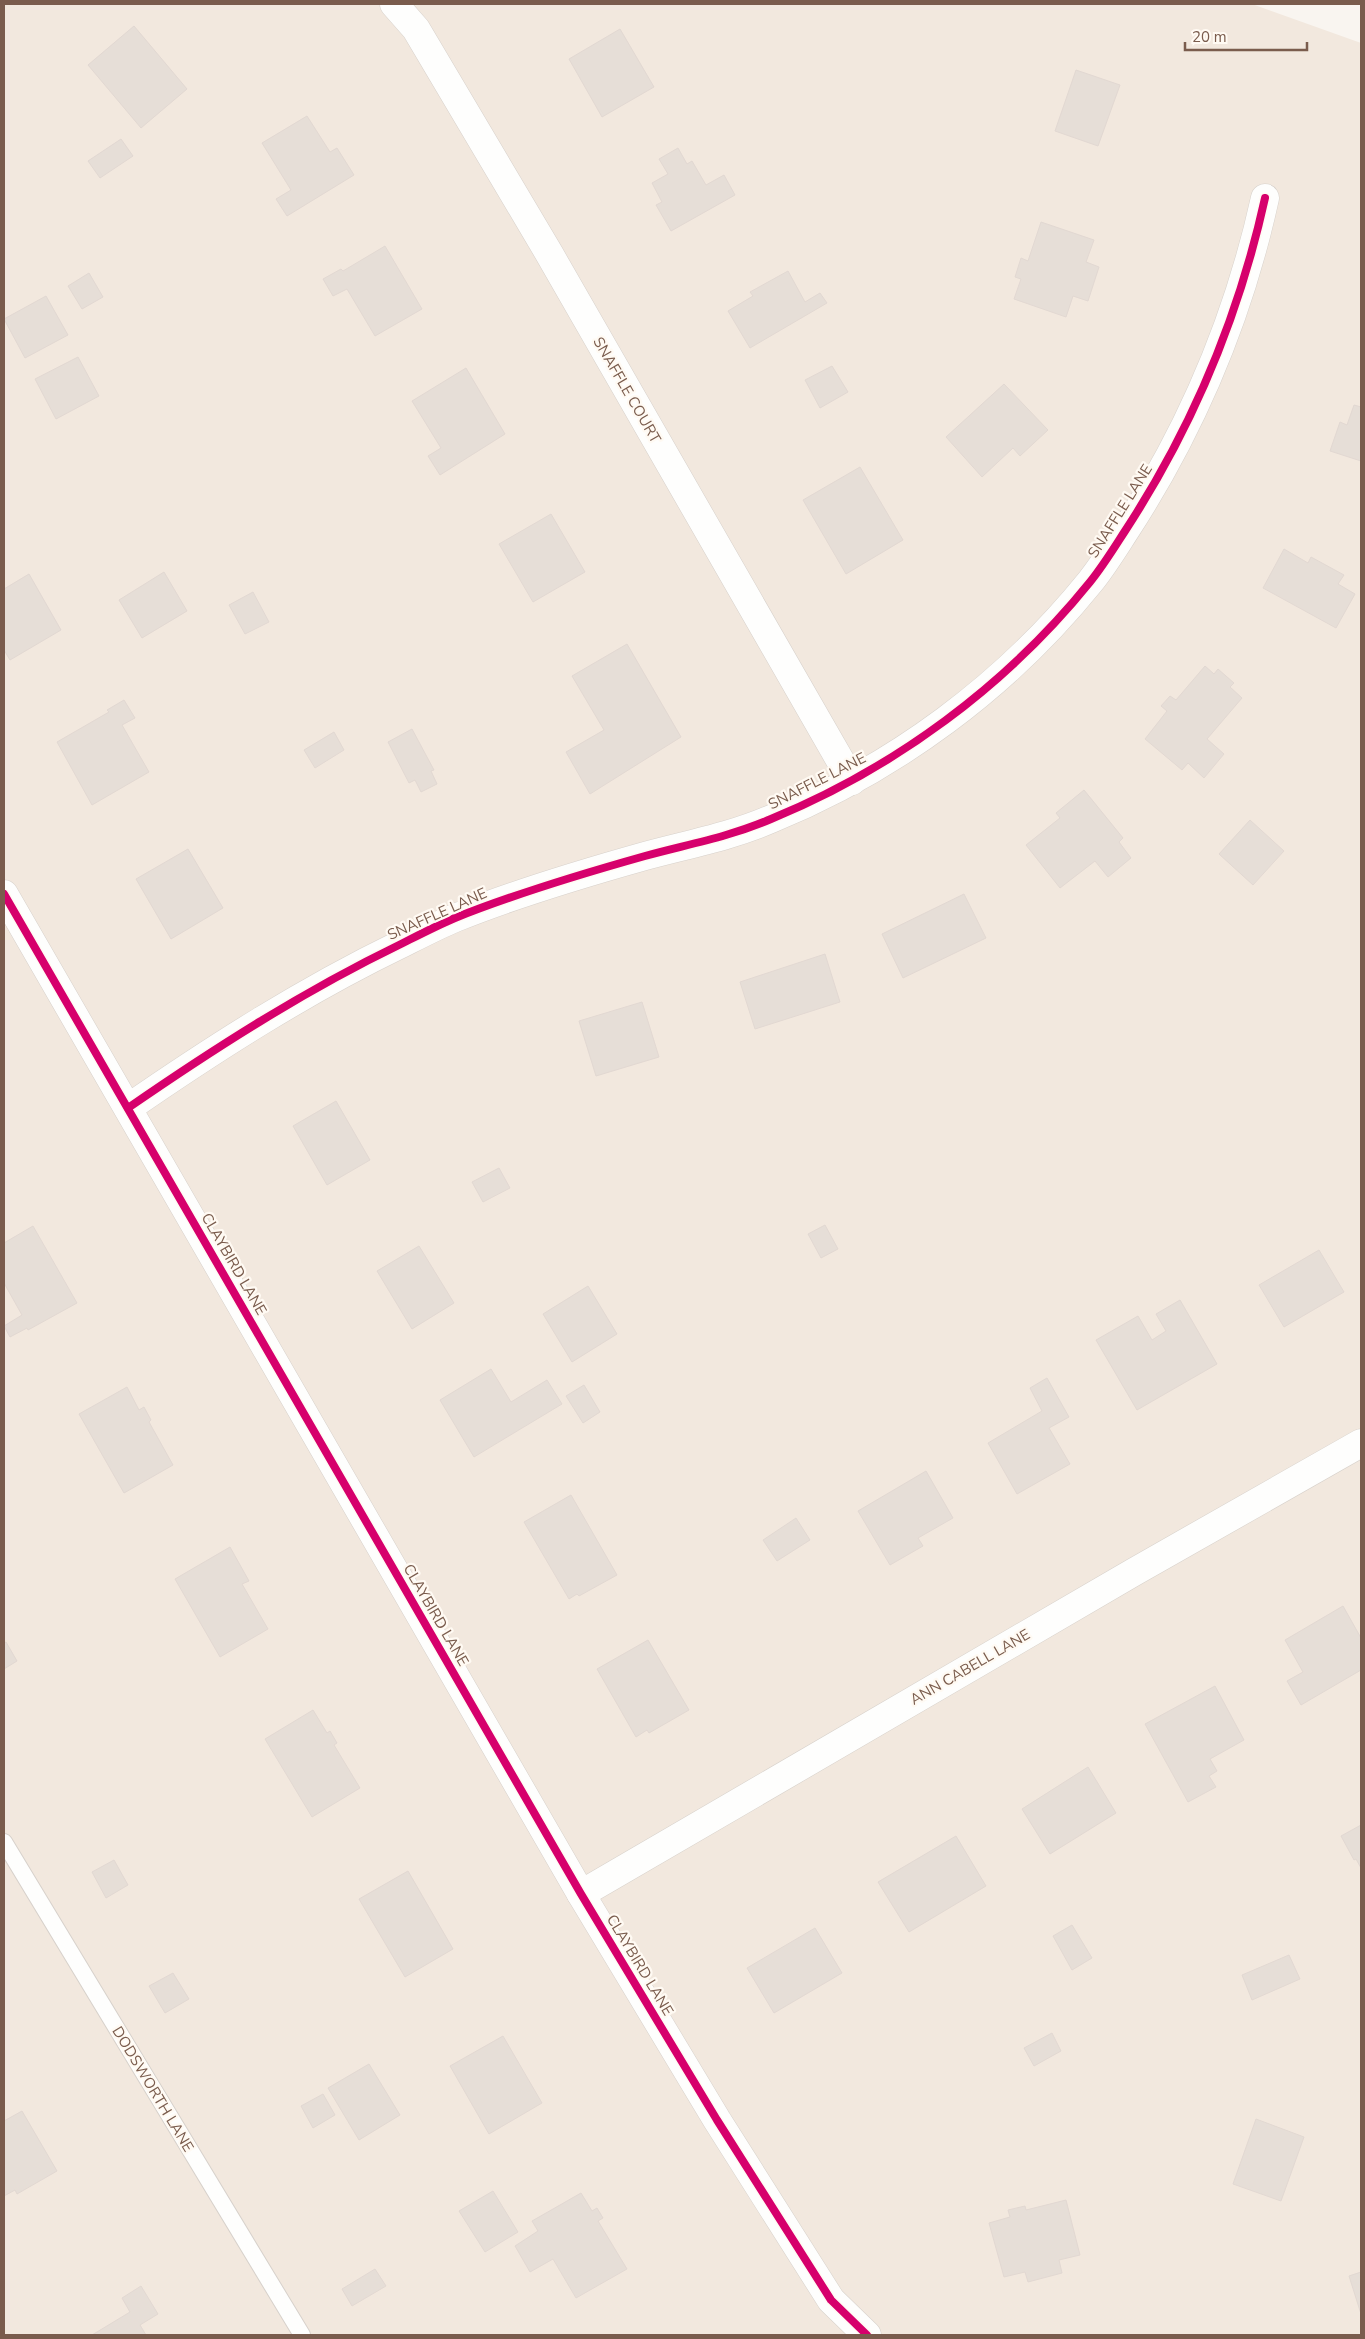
<svg xmlns="http://www.w3.org/2000/svg" width="1365" height="2339" viewBox="0 0 1365 2339" font-family="'Nunito Sans',sans-serif">
  <style>
    .residential { fill: #f2e8de }
    .building { fill: #e6ded7; stroke: #e2d8d2 }
    .lines { fill: none; stroke-linecap: round; stroke-linejoin: round }
    .service-casing { stroke: #d7d1cb; stroke-width: 18 }
    .minor-casing { stroke: #d7d1cb; stroke-width: 29 }
    .service { stroke: #fefefd; stroke-width: 16 }
    .minor { stroke: #fefefd; stroke-width: 28 }
    .cycleway-casing { stroke: #fffaf3; stroke-width: 11 }
    .cycleway { stroke: #d6006c; stroke-width: 8 }
    .labels { text-anchor: middle; stroke-width: 4.5; stroke-linejoin: round; paint-order: stroke }
    .street-label { font-size: 15px; fill: #7a5c4d; stroke: #fffaf3 }
  </style>
  <rect width="100%" height="100%" fill="#f9f5f0"/>
  <polygon class="residential" points="4,4 1252,4 1361,43 1361,2335 4,2335"/>
  <g class="building">
    <polygon points="134,26 187,89 141,128 88,65"/>
    <polygon points="620,29 654,87 602,117 569,59"/>
    <polygon points="1076,70 1120,85 1098,146 1055,131"/>
    <polygon points="307,116 330,152 337,148 354,175 287,216 276,199 291,190 262,143"/>
    <polygon points="121,139 133,156 100,178 88,161"/>
    <polygon points="678,148 687,164 692,161 706,185 724,175 735,195 671,231 656,205 662,202 652,183 668,174 659,159"/>
    <polygon points="1041,222 1094,240 1086,262 1099,267 1088,301 1073,296 1066,317 1014,299 1021,279 1015,277 1021,258 1028,261"/>
    <polygon points="385,246 422,309 375,336 347,289 333,296 323,279 341,269 343,271"/>
    <polygon points="788,271 805,302 820,293 827,303 750,348 728,311 753,296 750,292"/>
    <polygon points="89,273 103,297 82,309 68,286"/>
    <polygon points="46,296 68,335 25,358 4,319"/>
    <polygon points="78,357 99,396 56,419 35,379"/>
    <polygon points="832,366 848,392 820,408 805,380"/>
    <polygon points="466,368 505,434 440,475 428,456 441,448 412,401"/>
    <polygon points="1004,384 1048,430 1020,456 1013,448 982,477 946,437"/>
    <polygon points="1354,405 1361,407 1361,461 1330,451 1340,422 1347,425"/>
    <polygon points="860,467 903,540 846,574 803,500"/>
    <polygon points="551,514 585,572 533,602 499,544"/>
    <polygon points="1284,549 1308,563 1311,557 1344,575 1338,584 1355,594 1336,628 1263,588"/>
    <polygon points="164,572 187,611 142,638 119,600"/>
    <polygon points="29,574 61,630 10,660 4,650 4,589"/>
    <polygon points="253,592 269,622 245,634 229,605"/>
    <polygon points="627,644 681,737 590,794 566,752 604,730 572,676"/>
    <polygon points="1205,666 1214,674 1218,669 1234,683 1230,687 1242,698 1207,739 1224,754 1204,778 1188,763 1182,770 1145,739 1167,711 1161,706 1170,696 1176,700"/>
    <polygon points="124,700 135,718 122,725 149,772 92,805 57,742 109,712 107,710"/>
    <polygon points="412,729 434,770 431,771 437,784 421,792 415,780 409,783 388,742"/>
    <polygon points="334,732 344,750 315,768 304,750"/>
    <polygon points="1084,790 1123,838 1119,842 1131,858 1108,877 1095,861 1060,888 1026,845 1060,818 1056,813"/>
    <polygon points="1250,820 1284,851 1253,885 1219,854"/>
    <polygon points="188,849 223,908 171,939 136,879"/>
    <polygon points="964,894 986,938 903,978 882,934"/>
    <polygon points="825,954 840,1002 755,1029 740,982"/>
    <polygon points="642,1002 659,1057 596,1076 579,1021"/>
    <polygon points="336,1101 370,1160 327,1185 293,1126"/>
    <polygon points="499,1168 510,1188 483,1202 472,1182"/>
    <polygon points="825,1225 838,1249 821,1258 808,1234"/>
    <polygon points="33,1226 77,1303 28,1330 27,1328 10,1337 4,1326 22,1315 4,1283 4,1243"/>
    <polygon points="419,1246 454,1303 412,1329 377,1271"/>
    <polygon points="1319,1250 1344,1292 1284,1327 1259,1285"/>
    <polygon points="588,1286 617,1334 572,1362 543,1314"/>
    <polygon points="1180,1300 1217,1364 1137,1410 1096,1340 1138,1316 1152,1340 1166,1331 1156,1314"/>
    <polygon points="491,1369 511,1402 547,1380 562,1404 474,1457 440,1400"/>
    <polygon points="1047,1378 1069,1417 1049,1428 1070,1464 1017,1494 988,1443 1042,1411 1030,1388"/>
    <polygon points="584,1385 600,1412 583,1423 566,1396"/>
    <polygon points="127,1387 139,1410 144,1407 151,1420 149,1422 173,1465 124,1493 79,1414"/>
    <polygon points="926,1471 953,1518 918,1538 923,1546 890,1565 858,1511"/>
    <polygon points="571,1495 617,1575 579,1596 577,1594 569,1599 524,1522"/>
    <polygon points="796,1518 810,1540 777,1561 763,1540"/>
    <polygon points="230,1547 249,1581 242,1584 268,1629 220,1657 175,1579"/>
    <polygon points="1343,1606 1361,1638 1361,1670 1301,1705 1287,1681 1303,1672 1285,1640"/>
    <polygon points="648,1640 689,1710 649,1733 647,1730 636,1737 597,1669"/>
    <polygon points="6,1642 17,1661 4,1669 4,1643"/>
    <polygon points="1215,1686 1244,1740 1210,1759 1217,1771 1209,1776 1216,1787 1188,1802 1145,1724"/>
    <polygon points="313,1710 327,1733 330,1731 337,1743 334,1745 360,1788 312,1817 265,1739"/>
    <polygon points="1088,1767 1116,1813 1050,1854 1022,1809"/>
    <polygon points="1361,1825 1361,1868 1356,1859 1354,1860 1341,1836"/>
    <polygon points="956,1836 986,1886 909,1932 878,1882"/>
    <polygon points="114,1860 128,1885 106,1898 92,1872"/>
    <polygon points="408,1871 453,1949 405,1977 359,1899"/>
    <polygon points="1072,1925 1092,1958 1072,1970 1053,1936"/>
    <polygon points="815,1928 842,1973 774,2013 747,1968"/>
    <polygon points="1289,1955 1300,1979 1252,2000 1242,1975"/>
    <polygon points="173,1973 189,1999 165,2013 149,1986"/>
    <polygon points="1052,2033 1061,2051 1034,2066 1024,2048"/>
    <polygon points="503,2036 542,2103 489,2134 450,2066"/>
    <polygon points="369,2064 400,2115 359,2140 328,2088"/>
    <polygon points="323,2094 335,2115 313,2128 301,2106"/>
    <polygon points="22,2111 57,2171 17,2194 15,2190 4,2196 4,2121"/>
    <polygon points="1256,2119 1304,2137 1281,2201 1233,2184"/>
    <polygon points="493,2191 518,2232 485,2252 459,2211"/>
    <polygon points="581,2193 592,2211 597,2208 603,2218 598,2221 627,2269 576,2298 553,2259 530,2272 515,2246 538,2231 532,2221"/>
    <polygon points="1066,2200 1080,2255 1059,2260 1062,2273 1028,2282 1025,2272 1004,2277 989,2223 1010,2217 1008,2210 1025,2206 1026,2210"/>
    <polygon points="375,2269 386,2286 352,2306 342,2289"/>
    <polygon points="1361,2272 1361,2314 1349,2276"/>
    <polygon points="141,2286 158,2314 140,2325 146,2335 92,2335 130,2312 122,2298"/>
  </g>
  <g class="lines">
    <defs>
      <polyline id="service" points="4,1842 302,2335"/>
      <g id="minor">
        <polyline points="394,4 416,29 550,255 852,781"/>
        <polyline points="4,894 581,1894 717,2120 831,2300 867,2335"/>
        <path d="M128 1108C215 1048 304 991 399 945 417 936 436 926 455 918 517 893 581 874 645 856 689 844 729 837 771 819 895 768 1006 686 1090 582 1103 566 1114 548 1125 531 1191 430 1239 316 1265 198"/>
        <polyline points="581,1894 1134,1572 1361,1443"/>
      </g>
    </defs>
    <use href="#service" class="service-casing"/>
    <use href="#minor" class="minor-casing"/>
    <use href="#service" class="service"/>
    <use href="#minor" class="minor"/>
    <defs>
      <g id="cycleway">
        <polyline points="4,894 581,1894 717,2120 831,2300 867,2335"/>
        <path d="M128 1108C215 1048 304 991 399 945 417 936 436 926 455 918 517 893 581 874 645 856 689 844 729 837 771 819 895 768 1006 686 1090 582 1103 566 1114 548 1125 531 1191 430 1239 316 1265 198"/>
      </g>
    </defs>
    <use href="#cycleway" class="cycleway-casing"/>
    <use href="#cycleway" class="cycleway"/>
  </g>
  <g class="labels">
    <g class="street-label">
      <text transform="translate(627 390) rotate(60)" y="5">SNAFFLE COURT</text>
      <text transform="translate(1120 511) rotate(-58)" y="5">SNAFFLE LANE</text>
      <text transform="translate(817 781) rotate(-27)" y="5">SNAFFLE LANE</text>
      <text transform="translate(437 914) rotate(-24)" y="5">SNAFFLE LANE</text>
      <text transform="translate(234 1264) rotate(60)" y="5">CLAYBIRD LANE</text>
      <text transform="translate(436 1615) rotate(60)" y="5">CLAYBIRD LANE</text>
      <text transform="translate(970 1667) rotate(-30)" y="5">ANN CABELL LANE</text>
      <text transform="translate(640 1965) rotate(59)" y="5">CLAYBIRD LANE</text>
      <text transform="translate(153 2089) rotate(59)" y="5">DODSWORTH LANE</text>
    </g>
  </g>
  <rect width="1365" height="2339" fill="none" stroke="#7a5c4d" stroke-width="10"/>
  <path d="M1185 42v8h122v-8" fill="none" stroke="#7a5c4d" stroke-width="2.5"/>
  <text x="1192" y="42" font-size="15" fill="#7a5c4d" stroke="#fffaf3" stroke-width="4" paint-order="stroke">20 m</text>
</svg>
